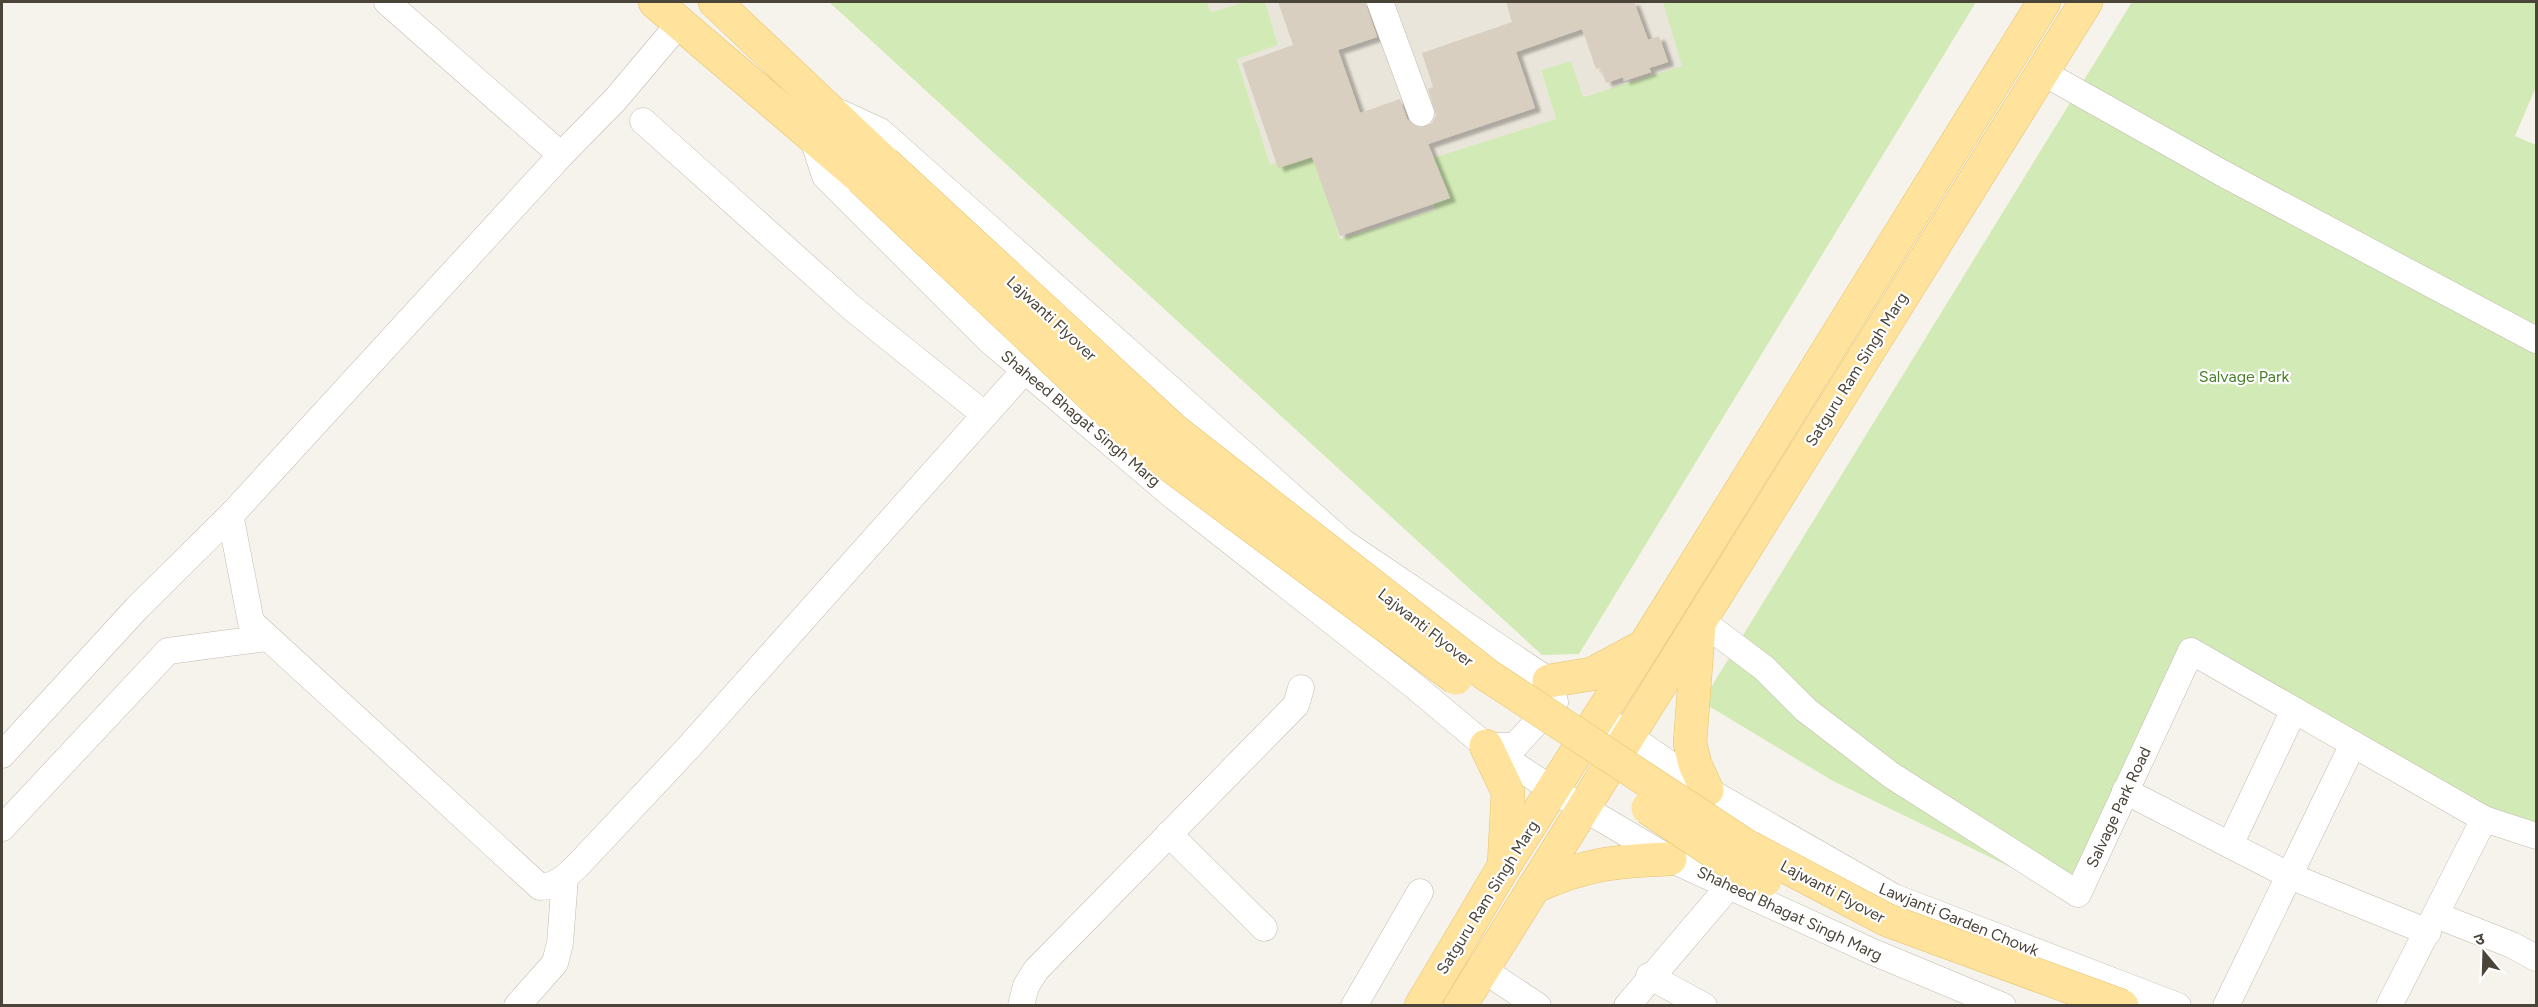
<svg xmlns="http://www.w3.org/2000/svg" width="2538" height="1007" viewBox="0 0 2538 1007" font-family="Figtree,'Noto Sans Devanagari',sans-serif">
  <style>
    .residential { fill: #eae5da }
    .green { fill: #d2eab5 }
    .building { fill: #d8cfc1; filter: url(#shadow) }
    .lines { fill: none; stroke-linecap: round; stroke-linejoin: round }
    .minor-casing { stroke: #c2bbae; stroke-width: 27 }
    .major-casing { stroke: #e6c16a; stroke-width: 34 }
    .minor { stroke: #fff; stroke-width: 26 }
    .major { stroke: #ffe39c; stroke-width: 33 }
    .major-bridge-casing { stroke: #e6c16a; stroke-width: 34; stroke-linecap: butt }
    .major-bridge { stroke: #ffe39c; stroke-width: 33 }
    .labels { text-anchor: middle; stroke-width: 4.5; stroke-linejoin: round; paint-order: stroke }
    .street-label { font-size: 16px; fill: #4b4439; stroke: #fff }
    .park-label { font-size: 16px; fill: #4a7f2a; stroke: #fff }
  </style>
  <defs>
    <filter id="shadow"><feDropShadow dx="6" dy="4" stdDeviation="1.5" flood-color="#0004"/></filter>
  </defs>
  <rect width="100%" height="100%" fill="#f6f3ec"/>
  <g class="residential">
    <polygon points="1207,2 1245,2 1211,12"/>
    <polygon points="1265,2 1663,2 1683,66 1582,97 1541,71 1556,119 1421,162 1435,210 1340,239 1313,153 1270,166 1237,58 1278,45"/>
  </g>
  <g class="green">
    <polygon points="829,2 1207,2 1211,12 1245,2 1265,2 1278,45 1237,59 1270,165 1313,152 1340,239 1435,210 1420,162 1556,119 1541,70 1571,61 1583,97 1682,66 1663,2 1976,2 1579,654 1542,655"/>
    <polygon points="2132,2 2536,2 2536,87 2515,136 2536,145 2536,828 2485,814 2186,661 2068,895 1833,781 1702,702"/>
  </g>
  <polygon class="building" points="1278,2 1365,2 1377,37 1338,50 1360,113 1400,99 1407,119 1419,128 1432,123 1436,115 1428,89 1433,87 1422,53 1512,22 1506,2 1634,2 1648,40 1659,36 1668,62 1649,68 1651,72 1624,81 1623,77 1606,83 1600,67 1596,69 1582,29 1516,52 1535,108 1428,144 1450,198 1340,236 1312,157 1278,168 1242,63 1293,45"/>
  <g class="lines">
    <defs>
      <g id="minor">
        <polyline points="387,2 561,155"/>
        <polyline points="1380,2 1421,113"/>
        <path d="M679 24 615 100 561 155 233 513 231 519 251 622 540 887C556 887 569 874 579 864L689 747 1025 370"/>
        <polyline points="2042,72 2222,173 2536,340"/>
        <polyline points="841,113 880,131 1343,542 1549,681 1555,702 1515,746 1486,746"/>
        <polyline points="643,121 852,308 985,415"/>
        <polyline points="812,136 825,176 990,341 1173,496 1413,685 1486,746 1553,790 1670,859 1873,952 2003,1006"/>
        <polyline points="1699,619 1764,668 1806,710 1891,775 2078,894 2191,651 2484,819 2536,836"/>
        <polyline points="1613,725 1707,790 1894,897 2178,1006"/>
        <polyline points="2,755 137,608 233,513"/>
        <polyline points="2125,791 2290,876 2428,932"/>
        <polyline points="2,828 168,651 267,638"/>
        <polyline points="1169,834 1264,928"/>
        <polyline points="2230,845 2294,710"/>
        <polyline points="2436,915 2512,945 2536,958"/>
        <polyline points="1482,969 1538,1006"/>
        <polyline points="1649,976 1704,1006"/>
        <polyline points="517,1006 555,963 560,943 565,878"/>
        <polyline points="1021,1006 1026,986 1036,970 1296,705 1301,688"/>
        <polyline points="1354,1006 1420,892"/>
        <polyline points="1627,1006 1730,885"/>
        <polyline points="2226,1006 2353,744"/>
        <polyline points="2389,1006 2484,819"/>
      </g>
      <g id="major">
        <polyline points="655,2 861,178"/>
        <polyline points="715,2 885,163"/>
        <polyline points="1699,624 1690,743 1695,764 1707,790"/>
        <polyline points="1549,681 1592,674 1644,646"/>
        <polyline points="1486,746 1508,792 1504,865"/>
        <path d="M1534 887C1586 864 1614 861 1670 859"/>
        <polyline points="1421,1006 1504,866 1645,645 2044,2"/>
        <polyline points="1460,1006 2086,2"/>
      </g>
    </defs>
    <use href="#minor" class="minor-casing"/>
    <use href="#major" class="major-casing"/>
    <use href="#minor" class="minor"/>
    <use href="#major" class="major"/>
    <defs>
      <g id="major-bridge">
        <polyline points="885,163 1175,431 1487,675 1745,845 1887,920 2122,1006"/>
        <polyline points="861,178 1147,448 1456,678"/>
        <polyline points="1648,808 1723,858 1765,880"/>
      </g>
    </defs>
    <use href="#major-bridge" class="major-bridge-casing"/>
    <use href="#major-bridge" class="major-bridge"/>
  </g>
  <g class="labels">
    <g class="street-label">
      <text transform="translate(1052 318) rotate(43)" y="6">Lajwanti Flyover</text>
      <text transform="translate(1856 369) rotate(-58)" y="6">Satguru Ram Singh Marg</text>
      <text transform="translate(1081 418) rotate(40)" y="6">Shaheed Bhagat Singh Marg</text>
      <text transform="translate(1426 627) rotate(38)" y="6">Lajwanti Flyover</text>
      <text transform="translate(2118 807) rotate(-65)" y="6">Salvage Park Road</text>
      <text transform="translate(1833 891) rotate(28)" y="6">Lajwanti Flyover</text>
      <text transform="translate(1487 897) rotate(-58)" y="6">Satguru Ram Singh Marg</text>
      <text transform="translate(1790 913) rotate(25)" y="6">Shaheed Bhagat Singh Marg</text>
      <text transform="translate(1959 919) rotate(22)" y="6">Lawjanti Garden Chowk</text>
    </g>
    <g class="park-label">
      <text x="2244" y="382">Salvage Park</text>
    </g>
  </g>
  <rect width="2538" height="1007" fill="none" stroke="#4b4439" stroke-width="6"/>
  <g transform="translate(2484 953) rotate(341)" stroke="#ffffff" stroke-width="4.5" paint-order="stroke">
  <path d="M0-4.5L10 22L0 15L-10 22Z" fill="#4b4439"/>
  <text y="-9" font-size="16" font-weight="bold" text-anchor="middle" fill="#4b4439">उ</text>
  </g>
</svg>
